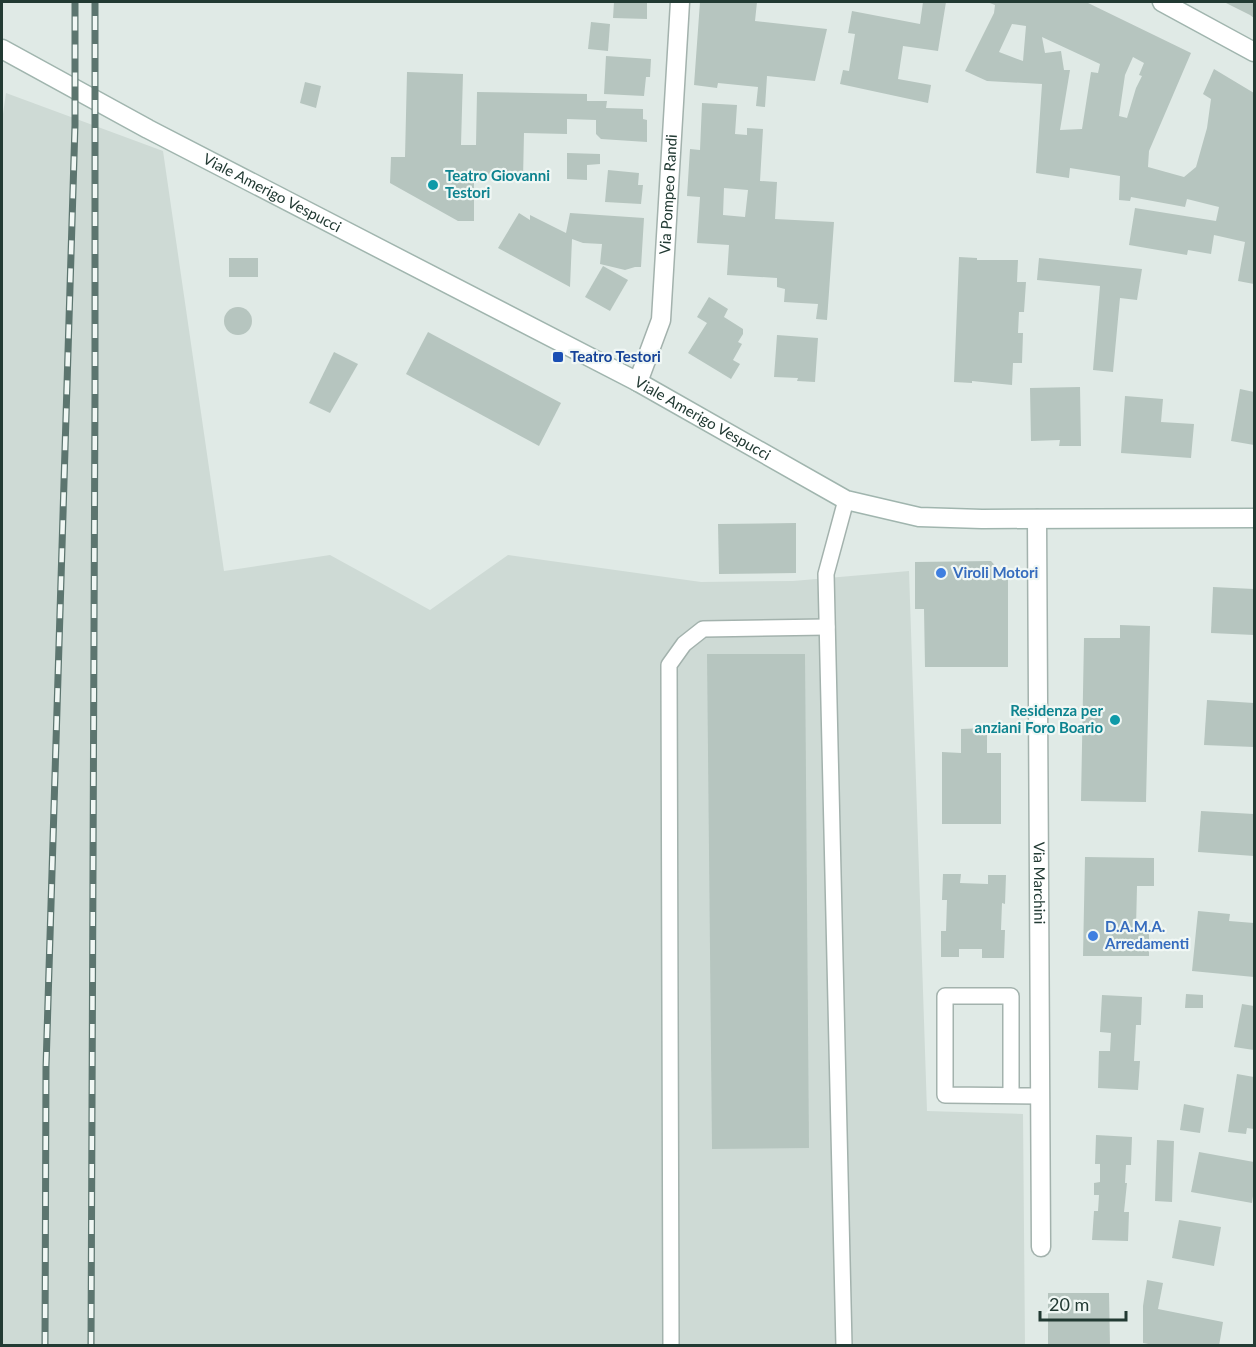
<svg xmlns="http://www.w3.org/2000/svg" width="1256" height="1347" viewBox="0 0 1256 1347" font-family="Lato,sans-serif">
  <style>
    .built { fill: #cedad5 }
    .building { fill: #b6c5bf; fill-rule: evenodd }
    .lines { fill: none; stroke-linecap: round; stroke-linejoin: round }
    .service-casing { stroke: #a3b2ad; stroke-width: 18 }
    .minor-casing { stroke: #a3b2ad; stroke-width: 21 }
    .secondary-casing { stroke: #a0b5ae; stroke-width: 21 }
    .service { stroke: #fff; stroke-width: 15 }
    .minor { stroke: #fff; stroke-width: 18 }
    .secondary { stroke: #fff; stroke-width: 18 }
    .rail-casing { stroke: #5c756f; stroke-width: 7 }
    .rail { stroke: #f0f7f4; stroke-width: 4.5; stroke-dasharray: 14; stroke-linecap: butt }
    .culture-dot { fill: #0f9aa8; stroke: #f0f7f4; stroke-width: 2 }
    .transit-dot { fill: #1a4fb4; stroke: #f0f7f4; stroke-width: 2 }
    .shop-dot { fill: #3f7fe0; stroke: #f0f7f4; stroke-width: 2 }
    .labels { text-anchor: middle; stroke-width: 4.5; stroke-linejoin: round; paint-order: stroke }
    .culture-label { font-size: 15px; font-weight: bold; fill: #0d838f; stroke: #f0f7f4; text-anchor: start }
    .street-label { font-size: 15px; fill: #223a33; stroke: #f0f7f4 }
    .transit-label { font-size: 15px; font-weight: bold; fill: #164399; stroke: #f0f7f4; text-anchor: start }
    .shop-label { font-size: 15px; font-weight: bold; fill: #366cbe; stroke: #f0f7f4; text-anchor: start }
  </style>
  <rect width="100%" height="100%" fill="#e0eae6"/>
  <polygon class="built" points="6,93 163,151 224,571 330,555 430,610 508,555 701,582 793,581 909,571 927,1111 1023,1114 1025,1345 2,1346 2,121"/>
  <g class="building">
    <polygon points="614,2 647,2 647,19 613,18"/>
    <polygon points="700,2 757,2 755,21 827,29 815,81 767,76 765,107 756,106 758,87 718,83 717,88 694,85"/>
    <polygon points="923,2 946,2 938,51 903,46 898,79 931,85 928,103 840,84 843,70 849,71 855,34 848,33 852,11 920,24"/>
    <path d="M987 2H1086L1191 53 1149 151 1148 167 1184 177 1196 167 1207 128 1211 99 1203 94 1214 69 1254 93V284L1238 281 1245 242 1214 235 1211 254 1188 250 1187 255 1129 245 1135 208 1216 221 1219 207 1187 199 1185 207 1131 197 1130 201 1119 200 1120 176 1070 168 1069 178 1036 173 1042 84 987 81 965 71 994 13 995 5ZM1012 24 1026 26 1023 61 999 52ZM1042 37 1100 64 1098 73 1091 72 1082 129 1060 130 1070 70H1064L1061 51 1045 53ZM1133 57 1144 63 1139 75 1142 76 1136 88 1127 118 1119 116 1125 75Z"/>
    <polygon points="1224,2 1254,2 1254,18 1250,15"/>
    <polygon points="591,22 610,24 608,51 588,49"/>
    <polygon points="606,56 651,59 650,77 646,77 644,96 604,94"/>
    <polygon points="407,72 463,74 461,145 476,145 477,92 587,94 587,101 607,101 606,108 643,109 643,119 647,120 647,142 601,139 596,134 596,120 567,119 567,134 524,133 523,179 474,177 474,221 458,221 390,183 391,157 405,157"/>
    <polygon points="305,82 321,86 316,108 300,103"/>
    <path d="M702 103 737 105 735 134 747 135V128L763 129 760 181 777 182 775 219 834 222 827 320 816 319 818 304 784 302 785 289 777 287V278L727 275 729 245 697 243 700 197 687 196 690 149 700 150ZM724 188 748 190 745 217 723 215Z"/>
    <polygon points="567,153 600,154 600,164 587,165 587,180 567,179"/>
    <polygon points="608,170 639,173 638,185 643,185 641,204 605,202"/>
    <polygon points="519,213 530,220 530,215 566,233 570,213 644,218 641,267 635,267 625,270 600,264 602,244 583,243 572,239 570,287 498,248"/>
    <polygon points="959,257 977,258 977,260 1018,260 1017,282 1026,282 1024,312 1019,312 1018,333 1023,333 1022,363 1013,363 1012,385 972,381 972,383 954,382"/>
    <rect x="229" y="258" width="29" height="19"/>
    <polygon points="1039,258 1142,269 1137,300 1120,298 1113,372 1093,370 1100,286 1037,280"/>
    <polygon points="603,266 628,280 610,311 585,297"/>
    <polygon points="709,297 728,309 724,317 743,329 743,334 738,342 742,344 733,360 740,364 731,379 688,353 707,323 697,317"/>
    <circle cx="238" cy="321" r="14"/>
    <polygon points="428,332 561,403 539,446 406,374"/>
    <polygon points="777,335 818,338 815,382 797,381 798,378 774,377"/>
    <polygon points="334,352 358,364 330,413 309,403"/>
    <polygon points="1080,387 1081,446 1059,446 1060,440 1031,441 1030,388"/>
    <polygon points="1240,389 1254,392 1254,445 1231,441"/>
    <polygon points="1125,396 1163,399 1161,422 1194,424 1191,458 1121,453"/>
    <polygon points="796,523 796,573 719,574 718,524"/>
    <polygon points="991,561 1008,580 1008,667 925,667 924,609 915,609 915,562"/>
    <polygon points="1213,587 1254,589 1254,635 1211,633"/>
    <polygon points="1120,625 1150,626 1146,802 1081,801 1084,638 1120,638"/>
    <polygon points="707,654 805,654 809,1148 712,1149"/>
    <polygon points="1207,700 1254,703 1254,747 1204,745"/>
    <polygon points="987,728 987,753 1001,753 1001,824 942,824 942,752 961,753 961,729"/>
    <polygon points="1201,811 1254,814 1254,856 1198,852"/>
    <polygon points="1085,857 1154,858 1154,886 1137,886 1136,928 1149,928 1149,956 1083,956"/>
    <polygon points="943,874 961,874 960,883 988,884 988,875 1006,875 1005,904 1002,903 1001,930 1005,930 1004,958 982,958 982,949 959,949 959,957 941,957 941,931 946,931 947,900 942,900"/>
    <polygon points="1198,911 1230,914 1229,921 1254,923 1254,977 1192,971"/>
    <polygon points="1186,994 1203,995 1203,1008 1185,1008"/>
    <polygon points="1102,995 1142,997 1141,1025 1136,1025 1134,1061 1140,1061 1138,1090 1098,1088 1099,1051 1110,1051 1111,1033 1100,1032"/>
    <polygon points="1242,1004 1254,1006 1254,1050 1234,1047"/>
    <polygon points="1237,1074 1254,1077 1254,1129 1247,1128 1246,1134 1228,1132"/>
    <polygon points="1184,1104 1204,1108 1200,1133 1180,1130"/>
    <polygon points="1096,1135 1132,1137 1131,1165 1126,1165 1125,1183 1127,1183 1124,1212 1129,1212 1128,1241 1092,1240 1094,1211 1098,1211 1099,1195 1094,1195 1094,1183 1100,1182 1100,1164 1095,1164"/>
    <polygon points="1157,1140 1174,1141 1172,1202 1155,1201"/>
    <polygon points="1199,1152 1254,1162 1254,1189 1252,1203 1191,1192"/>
    <polygon points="1179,1220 1221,1227 1214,1266 1172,1258"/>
    <polygon points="1147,1280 1163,1283 1158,1309 1223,1322 1219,1346 1159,1346 1143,1343 1143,1306"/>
    <polygon points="1048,1293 1109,1293 1110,1346 1048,1346"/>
  </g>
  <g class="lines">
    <defs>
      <g id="service">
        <polyline points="1011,1095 1011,996 945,996 945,1095 1040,1096"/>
        <polyline points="671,1346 669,665 684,644 703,629 827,627"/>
        <polyline points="844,1346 826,574 846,500"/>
      </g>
      <g id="minor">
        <path id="s1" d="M638 382 661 320 680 2"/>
        <path id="s2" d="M1037 519 1041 1247"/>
      </g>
      <g id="secondary">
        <polyline points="1162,2 1254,52"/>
        <path id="s3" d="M2 49 148 129 638 382 846 500 919 517 982 519 1254 518"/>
      </g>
    </defs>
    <use href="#service" class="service-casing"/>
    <use href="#minor" class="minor-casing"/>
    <use href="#secondary" class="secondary-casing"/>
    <use href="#service" class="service"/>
    <use href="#minor" class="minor"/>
    <use href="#secondary" class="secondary"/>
    <defs>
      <g id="rail">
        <polyline points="45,1346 46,1067 75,125 75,2"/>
        <polyline points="91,1346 95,392 95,2"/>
      </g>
    </defs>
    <use href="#rail" class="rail-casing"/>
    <use href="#rail" class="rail"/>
  </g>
  <g class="culture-dot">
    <circle cx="433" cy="185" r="6"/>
    <circle cx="1115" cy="720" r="6"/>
  </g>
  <rect class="transit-dot" x="552" y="351" width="12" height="12" rx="3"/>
  <g class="shop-dot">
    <circle cx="941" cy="573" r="6"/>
    <circle cx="1093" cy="936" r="6"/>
  </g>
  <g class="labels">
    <g class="culture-label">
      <text x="445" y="181">Teatro Giovanni<tspan x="445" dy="17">Testori</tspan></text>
      <text x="1103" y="716" text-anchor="end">Residenza per<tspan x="1103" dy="17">anziani Foro Boario</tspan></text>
    </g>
    <g class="street-label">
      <text dy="5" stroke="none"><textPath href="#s3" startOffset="306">Viale Amerigo Vespucci</textPath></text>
      <text dy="5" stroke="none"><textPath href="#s1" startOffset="192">Via Pompeo Randi</textPath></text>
      <text dy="5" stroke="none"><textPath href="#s3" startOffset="792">Viale Amerigo Vespucci</textPath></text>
      <text dy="5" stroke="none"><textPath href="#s2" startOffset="364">Via Marchini</textPath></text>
    </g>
    <g class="transit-label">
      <text x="570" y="362">Teatro Testori</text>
    </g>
    <g class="shop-label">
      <text x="953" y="578">Viroli Motori</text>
      <text x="1105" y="932">D.A.M.A.<tspan x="1105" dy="17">Arredamenti</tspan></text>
    </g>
  </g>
  <rect width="1256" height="1347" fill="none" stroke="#223a33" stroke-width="6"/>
  <path d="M1040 1311v9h86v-9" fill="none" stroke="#223a33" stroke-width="3"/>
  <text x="1049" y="1311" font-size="18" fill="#223a33" stroke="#f0f7f4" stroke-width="4.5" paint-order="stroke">20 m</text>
</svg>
